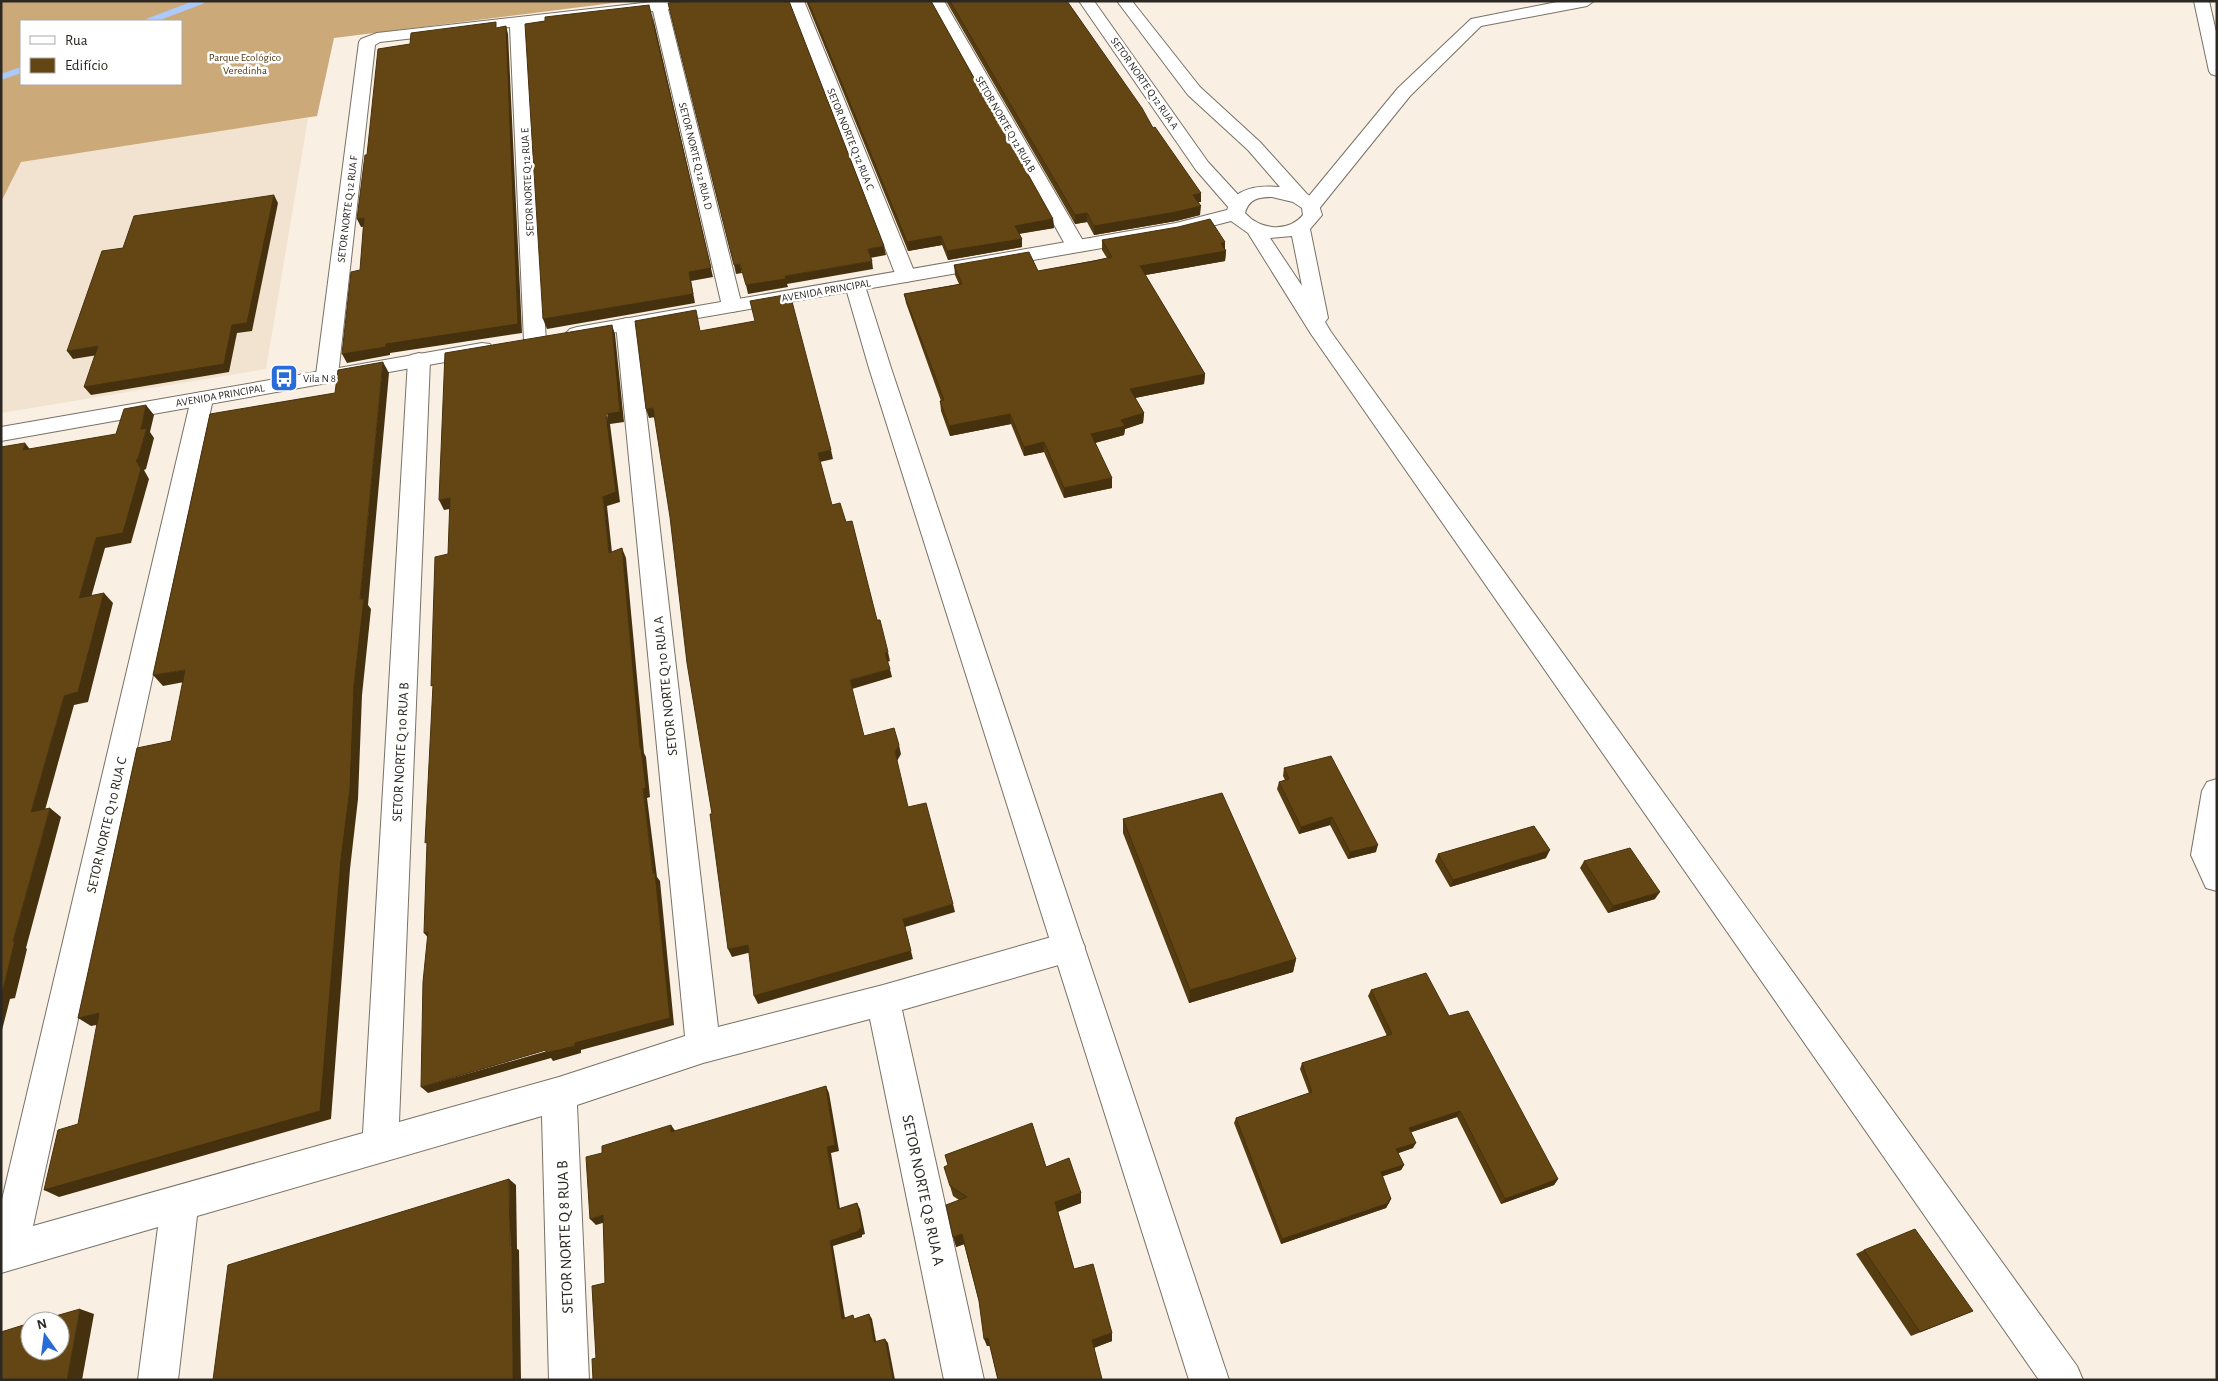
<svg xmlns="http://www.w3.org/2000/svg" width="2218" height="1381" font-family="'Alegreya Sans',sans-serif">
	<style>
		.built { fill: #f1e3d0 }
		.forest { fill: #cca978; fill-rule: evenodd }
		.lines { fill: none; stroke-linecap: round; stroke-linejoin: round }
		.stream { stroke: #abcafb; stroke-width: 6 }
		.minor-casing { stroke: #797166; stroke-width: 2 }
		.tertiary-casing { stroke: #797166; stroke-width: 2 }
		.minor { fill: #fff; fill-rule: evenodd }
		.tertiary { fill: #fff; fill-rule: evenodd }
		.wall { fill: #563c11 }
		.shaded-wall { fill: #46310e }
		.building { fill: #644614; stroke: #46310e }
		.labels { text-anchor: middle; stroke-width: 5; stroke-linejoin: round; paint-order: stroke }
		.far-park-label { font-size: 11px; fill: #503810; stroke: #fff }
		.far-street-label { font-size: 11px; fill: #2b2823; stroke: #fff }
		.far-poi-label { font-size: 11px; fill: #2b2823; stroke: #fff; text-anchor: start }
		.street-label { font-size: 14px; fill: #2b2823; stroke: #fff }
		.near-street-label { font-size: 16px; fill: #2b2823; stroke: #fff }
	</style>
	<rect width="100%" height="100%" fill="#f9efe3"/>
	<!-- built -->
	<path class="built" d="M 308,118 L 266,369 L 1,413 L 1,179 L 11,160 Z"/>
	<!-- forest -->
	<path class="forest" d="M 1,1 L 629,1 L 334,38 L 317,116 L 21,162 L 1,202 ZM 21,21 L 181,21 L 181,84 L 21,84 Z"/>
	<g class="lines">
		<!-- stream -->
		<g class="stream">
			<path d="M 149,21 L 202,1"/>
			<path d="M 1,77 L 21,70"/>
		</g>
		<!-- minor casing -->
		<g class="minor-casing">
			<g id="minor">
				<path d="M 661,1 L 710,1 L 703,6 L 668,9 L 742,306 L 739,310 L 732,312 L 725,310 L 722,306 L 653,11 L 526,26 L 546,341 L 542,345 L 535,347 L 528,345 L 524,341 L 510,27 L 380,42 L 375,45 L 338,375 L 335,380 L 327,382 L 319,380 L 316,375 L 359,42 L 361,39 L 377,33 Z"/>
				<path d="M 789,1 L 804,1 L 916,276 L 913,280 L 906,282 L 899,280 L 896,276 Z"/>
				<path d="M 929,1 L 944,1 L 1086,246 L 1083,250 L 1076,252 L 1069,250 L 1066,246 Z"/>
				<path d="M 1079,1 L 1094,1 L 1208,162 L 1243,200 L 1245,204 L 1243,208 L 1236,210 L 1229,208 L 1196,170 Z"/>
				<path d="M 1562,1 L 1594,1 L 1587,6 L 1481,26 L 1410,96 L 1318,210 L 1311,212 L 1304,210 L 1302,206 L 1304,202 L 1398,88 L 1471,19 Z"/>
				<path d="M 2194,1 L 2209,1 L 2217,36 L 2217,76 L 2211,74 L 2209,71 Z"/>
				<path d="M 626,318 L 633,320 L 636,324 L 718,1027 L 883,985 L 1069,932 L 1080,937 L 1085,947 L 1080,957 L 1069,962 L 902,1010 L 984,1380 L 944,1380 L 870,1019 L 703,1063 L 577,1105 L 589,1380 L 549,1380 L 542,1116 L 197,1216 L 178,1380 L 138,1380 L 158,1227 L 1,1273 L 1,1204 L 191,399 L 194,394 L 202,392 L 210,394 L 213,399 L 33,1226 L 363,1133 L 408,360 L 411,355 L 419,353 L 427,355 L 430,360 L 399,1122 L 559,1077 L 685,1036 L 616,324 L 619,320 Z"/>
				<path d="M 2217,779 L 2217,891 L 2206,888 L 2191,855 L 2202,791 L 2207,782 Z"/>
			</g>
		</g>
		<!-- tertiary casing -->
		<g class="tertiary-casing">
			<g id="tertiary">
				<path d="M 1117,1 L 1132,1 L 1200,87 L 1260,142 L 1307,194 L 1318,202 L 1322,215 L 1310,229 L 1328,318 L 1325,322 L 1331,332 L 2077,1366 L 2083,1380 L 2039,1380 L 1311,334 L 1248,233 L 1231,221 L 1177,235 L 866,289 L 891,368 L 1229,1380 L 1189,1380 L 869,368 L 847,292 L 577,339 L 570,337 L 566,333 L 570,329 L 577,327 L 1176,223 L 1227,210 C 1234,187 1259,185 1280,187 L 1248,150 L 1188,95 ZM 1272,197 L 1293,202 L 1302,208 L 1303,215 C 1288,233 1260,230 1245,213 C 1249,199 1258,197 1272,197 ZM 1292,236 L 1302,286 L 1270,238 Z"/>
				<path d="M 482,343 L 490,344 L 493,349 L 490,354 L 1,441 L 1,427 Z"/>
			</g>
		</g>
		<!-- minor -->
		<use href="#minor" class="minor"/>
		<!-- tertiary -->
		<use href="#tertiary" class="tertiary"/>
	</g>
	<!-- wall -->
	<g class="wall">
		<path d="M 806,1 L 931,1 L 1053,219 L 1054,228 L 1019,234 L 1022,239 L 1022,247 L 948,260 L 942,245 L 908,251 Z"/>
		<path d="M 946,1 L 1067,1 L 1153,128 L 1201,202 L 1198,202 L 1200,215 L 1176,221 L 1094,235 L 1087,222 L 1075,224 Z"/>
		<path d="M 1102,240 L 1225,249 L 1226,251 L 1225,261 L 1145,275 L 1205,374 L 1204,384 L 1135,398 L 1144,413 L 1143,423 L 1125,429 L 1124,435 L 1095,443 L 1112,488 L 1064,498 L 1044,452 L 1024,456 L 1011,424 L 950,436 L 941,411 L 940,401 L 941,401 L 906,303 L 904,294 L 959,284 L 955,275 L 954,265 L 1038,271 L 1107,258 L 1102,250 Z"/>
		<path d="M 1284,768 L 1376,852 L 1348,859 L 1330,825 L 1299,834 L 1277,789 L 1279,782 L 1285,780 L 1283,776 Z"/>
		<path d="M 1123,819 L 1296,959 L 1293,972 L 1189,1003 L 1123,833 Z"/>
		<path d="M 1438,854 L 1546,858 L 1450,887 L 1435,861 Z"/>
		<path d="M 1584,861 L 1655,899 L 1608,913 L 1580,868 Z"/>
		<path d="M 1371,990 L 1449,1016 L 1558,1179 L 1554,1185 L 1501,1204 L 1457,1117 L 1411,1132 L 1413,1148 L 1398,1153 L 1404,1165 L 1401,1170 L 1382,1176 L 1391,1199 L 1386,1208 L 1281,1244 L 1234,1123 L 1236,1118 L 1309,1093 L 1300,1069 L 1302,1063 L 1387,1036 L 1368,996 Z"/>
		<path d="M 1046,1167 L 1081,1193 L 1081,1203 L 1058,1212 L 1074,1269 L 1112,1333 L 1112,1341 L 1094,1348 L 1102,1380 L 998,1380 L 990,1346 L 987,1346 L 979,1301 L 964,1244 L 956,1247 L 959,1200 L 953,1196 L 950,1186 Z"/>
		<path d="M 1864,1250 L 1973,1311 L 1911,1336 L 1856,1254 Z"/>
	</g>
	<!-- shaded-wall -->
	<g class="shaded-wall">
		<path d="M 652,13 L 713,277 L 691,281 L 695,303 L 547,329 L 543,319 L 689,272 Z"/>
		<path d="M 506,26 L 508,34 L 522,333 L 390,353 L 390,355 L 347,363 L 342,354 L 386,344 Z"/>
		<path d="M 1201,193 L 1201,202 L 1192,203 L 1193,195 Z"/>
		<path d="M 274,195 L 278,203 L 252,331 L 237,333 L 229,372 L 91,395 L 84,387 L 232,325 Z"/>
		<path d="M 1201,206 L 1200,215 L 1176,221 L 1094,235 L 1094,226 Z"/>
		<path d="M 1087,213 L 1087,222 L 1075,224 L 1075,215 Z"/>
		<path d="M 364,218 L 368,226 L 361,227 L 357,219 Z"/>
		<path d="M 1053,219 L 1054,228 L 1016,234 L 1015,226 Z"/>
		<path d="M 941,236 L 942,245 L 908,251 L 907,242 Z"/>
		<path d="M 1022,239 L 1022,247 L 948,260 L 947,251 Z"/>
		<path d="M 1225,242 L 1225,252 L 1226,251 L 1225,261 L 1140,276 L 1140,266 Z"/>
		<path d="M 884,246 L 886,255 L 870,258 L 868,249 Z"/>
		<path d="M 872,261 L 873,269 L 787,284 L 788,287 L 748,294 L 746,285 L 785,276 Z"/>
		<path d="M 740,264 L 742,273 L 736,274 L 734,265 Z"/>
		<path d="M 612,325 L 615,334 L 624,422 L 610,424 L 620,502 L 607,506 L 613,562 L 609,553 L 603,497 Z"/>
		<path d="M 98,346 L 104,354 L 73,359 L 67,351 Z"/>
		<path d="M 383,362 L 389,373 L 368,605 L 371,609 L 362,695 L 358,799 L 350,869 L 331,1119 L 59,1197 L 44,1190 L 354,685 L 360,599 Z"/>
		<path d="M 1205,374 L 1204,384 L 1130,399 L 1130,389 Z"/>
		<path d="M 146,405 L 154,415 L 150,432 L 154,438 L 146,469 L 144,470 L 149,479 L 131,543 L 105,548 L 88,608 L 79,598 L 96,538 L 136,460 L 141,429 Z"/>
		<path d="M 653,408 L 656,417 L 649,418 L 646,409 Z"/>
		<path d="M 1144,413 L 1143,423 L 1125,429 L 1124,435 L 1091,444 L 1091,434 L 1121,420 Z"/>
		<path d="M 1010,414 L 1011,424 L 950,436 L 949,426 Z"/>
		<path d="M 1044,442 L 1044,452 L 1024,456 L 1024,447 Z"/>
		<path d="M 25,443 L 33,453 L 23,450 Z"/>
		<path d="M 831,450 L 833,459 L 820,462 L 818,453 Z"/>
		<path d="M 1112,478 L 1112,488 L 1064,498 L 1064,488 Z"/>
		<path d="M 450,498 L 455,508 L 444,510 L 439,500 Z"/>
		<path d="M 622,548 L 626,558 L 644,753 L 646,757 L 650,797 L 647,798 L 657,877 L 660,881 L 674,1025 L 581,1050 L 581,1053 L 553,1061 L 551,1058 L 428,1093 L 421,1087 L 575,1043 L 653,873 L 643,789 Z"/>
		<path d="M 104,593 L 113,603 L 88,702 L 74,705 L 42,821 L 31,812 L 64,696 Z"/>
		<path d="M 888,652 L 890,661 L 887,662 L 885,653 Z"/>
		<path d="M 890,669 L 892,677 L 852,689 L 850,680 Z"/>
		<path d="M 185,670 L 195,680 L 163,686 L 153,675 Z"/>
		<path d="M 899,745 L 901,754 L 897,761 L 895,752 Z"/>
		<path d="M 50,808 L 61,817 L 26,948 L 27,949 L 15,998 L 10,999 L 1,1034 L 1,990 L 13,941 Z"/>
		<path d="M 1332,817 L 1330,825 L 1299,834 L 1301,827 Z"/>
		<path d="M 1378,845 L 1376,852 L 1348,859 L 1350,852 Z"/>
		<path d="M 1550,850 L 1546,858 L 1450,887 L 1453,880 Z"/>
		<path d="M 1660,892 L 1655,899 L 1608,913 L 1613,906 Z"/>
		<path d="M 953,904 L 955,912 L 905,927 L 913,959 L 758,1004 L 754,996 L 903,919 Z"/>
		<path d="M 428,932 L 431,941 L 424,933 Z"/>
		<path d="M 748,945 L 752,952 L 732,957 L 728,949 Z"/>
		<path d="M 1296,959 L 1293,972 L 1189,1003 L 1190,990 Z"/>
		<path d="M 99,1013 L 112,1022 L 91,1026 L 78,1018 Z"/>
		<path d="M 826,1086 L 829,1093 L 839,1151 L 831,1153 L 841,1215 L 838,1209 L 827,1147 Z"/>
		<path d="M 1460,1111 L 1457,1117 L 1406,1134 L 1409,1128 Z"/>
		<path d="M 671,1125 L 676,1132 L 671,1132 Z"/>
		<path d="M 1416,1143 L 1413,1148 L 1393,1155 L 1396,1149 Z"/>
		<path d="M 1404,1165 L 1401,1170 L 1378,1178 L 1381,1172 Z"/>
		<path d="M 509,1179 L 516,1185 L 517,1249 L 519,1250 L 521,1380 L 513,1380 Z"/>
		<path d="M 1558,1179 L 1554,1185 L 1501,1204 L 1505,1199 Z"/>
		<path d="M 1081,1193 L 1081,1203 L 1056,1212 L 1055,1202 Z"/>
		<path d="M 1391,1199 L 1386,1208 L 1281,1244 L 1282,1239 Z"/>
		<path d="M 857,1203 L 860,1209 L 865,1234 L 862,1235 L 862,1237 L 833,1246 L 846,1324 L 842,1319 L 830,1241 Z"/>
		<path d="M 603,1215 L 609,1221 L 596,1225 L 590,1219 Z"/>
		<path d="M 962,1234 L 965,1244 L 956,1247 L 953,1237 Z"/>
		<path d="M 80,1309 L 94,1314 L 82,1380 L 67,1380 Z"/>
		<path d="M 869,1314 L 872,1319 L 877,1346 L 874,1342 Z"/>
		<path d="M 1112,1333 L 1112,1341 L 1093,1348 L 1092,1340 Z"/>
		<path d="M 988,1338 L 991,1345 L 987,1346 L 984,1339 Z"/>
		<path d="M 885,1339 L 888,1343 L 895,1380 L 893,1380 Z"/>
	</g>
	<!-- building -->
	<g class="building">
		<path d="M 685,1 L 789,1 L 884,246 L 868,249 L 872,261 L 785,276 L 786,279 L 746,285 L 740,264 L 734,265 L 668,3 Z"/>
		<path d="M 808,1 L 931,1 L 1053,219 L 1015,226 L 1022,239 L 947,251 L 941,236 L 907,242 Z"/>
		<path d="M 950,1 L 1067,1 L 1142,108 L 1153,128 L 1155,127 L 1201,193 L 1193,195 L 1201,206 L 1176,212 L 1094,226 L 1087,213 L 1075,215 Z"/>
		<path d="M 649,5 L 711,268 L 689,272 L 693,294 L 543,319 L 525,24 L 545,21 L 545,17 Z"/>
		<path d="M 496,22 L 496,28 L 506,26 L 518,324 L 386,344 L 386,347 L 342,354 L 351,272 L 360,270 L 364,218 L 357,219 L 365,155 L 367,155 L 378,49 L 410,44 L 411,33 Z"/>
		<path d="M 274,195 L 247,323 L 232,325 L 224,364 L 84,387 L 98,346 L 67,351 L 102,251 L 123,248 L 134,216 Z"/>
		<path d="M 1210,219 L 1225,242 L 1221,243 L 1226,251 L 1140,266 L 1205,374 L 1130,389 L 1144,413 L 1121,420 L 1125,426 L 1091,434 L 1112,478 L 1064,488 L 1044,442 L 1024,447 L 1010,414 L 949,426 L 940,401 L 944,400 L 904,294 L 962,284 L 954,265 L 1029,252 L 1038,271 L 1094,261 L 1112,257 L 1102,240 L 1178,227 Z"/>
		<path d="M 790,294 L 831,450 L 818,453 L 832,505 L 840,503 L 846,522 L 852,521 L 877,620 L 880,620 L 888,652 L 885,653 L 890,669 L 850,680 L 864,736 L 894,728 L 899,745 L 895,752 L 908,807 L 926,803 L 953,904 L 903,919 L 911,951 L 754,996 L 748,945 L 728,949 L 710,814 L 712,814 L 687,663 L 670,517 L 653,408 L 646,409 L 635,321 L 696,310 L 700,331 L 755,321 L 750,301 Z"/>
		<path d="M 612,325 L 620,412 L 606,414 L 616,492 L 603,497 L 609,553 L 622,548 L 640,748 L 641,748 L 646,788 L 643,789 L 653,873 L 655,873 L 670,1018 L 575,1043 L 575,1046 L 546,1053 L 546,1050 L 421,1087 L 423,982 L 428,932 L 424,933 L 427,842 L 425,843 L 433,685 L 431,686 L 435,557 L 448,554 L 450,498 L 439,500 L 445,353 Z"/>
		<path d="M 383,362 L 360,599 L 364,599 L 354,685 L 350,789 L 341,859 L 320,1111 L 44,1190 L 58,1130 L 78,1124 L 99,1013 L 78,1018 L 137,748 L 171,741 L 185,670 L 153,675 L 210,414 L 335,393 L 338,370 Z"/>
		<path d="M 146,405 L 141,429 L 147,428 L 138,459 L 136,460 L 141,469 L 123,533 L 96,538 L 79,598 L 104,593 L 78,692 L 64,696 L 31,812 L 50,808 L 13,941 L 15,941 L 3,990 L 1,990 L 1,447 L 25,443 L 23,450 L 116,434 L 124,409 Z"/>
		<path d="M 1331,756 L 1378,845 L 1350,852 L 1332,817 L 1301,827 L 1279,782 L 1289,779 L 1284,768 Z"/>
		<path d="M 1222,793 L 1296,959 L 1190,990 L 1123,819 Z"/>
		<path d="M 1534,826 L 1550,850 L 1453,880 L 1438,854 Z"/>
		<path d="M 1630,848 L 1660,892 L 1613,906 L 1584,861 Z"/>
		<path d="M 1426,973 L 1449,1016 L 1468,1011 L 1558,1179 L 1505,1199 L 1460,1111 L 1409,1128 L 1416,1143 L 1396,1149 L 1404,1165 L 1381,1172 L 1391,1199 L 1388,1201 L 1389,1203 L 1282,1239 L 1236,1118 L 1312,1092 L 1302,1063 L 1392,1034 L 1371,990 Z"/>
		<path d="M 826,1086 L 835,1145 L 827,1147 L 838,1209 L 857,1203 L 862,1228 L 859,1229 L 859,1231 L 830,1241 L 842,1319 L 853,1315 L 854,1319 L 869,1314 L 874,1342 L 885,1339 L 893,1380 L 593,1380 L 592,1359 L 596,1358 L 592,1286 L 605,1283 L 603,1215 L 590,1219 L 586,1157 L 602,1153 L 602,1146 L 671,1125 L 671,1132 Z"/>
		<path d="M 1032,1123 L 1046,1167 L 1069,1158 L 1081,1193 L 1055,1202 L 1074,1269 L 1093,1264 L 1112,1333 L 1092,1340 L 1102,1379 L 1099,1380 L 998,1380 L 988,1338 L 984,1339 L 979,1301 L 962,1234 L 953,1237 L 946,1205 L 967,1197 L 950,1186 L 944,1167 L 948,1165 L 945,1155 Z"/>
		<path d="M 509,1179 L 510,1245 L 512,1245 L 513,1380 L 213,1380 L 228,1265 Z"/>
		<path d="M 1915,1229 L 1973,1311 L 1920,1332 L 1864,1250 Z"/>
		<path d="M 80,1309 L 67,1380 L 1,1380 L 1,1332 L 30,1323 L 30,1351 L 60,1351 L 60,1321 L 38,1321 Z"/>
	</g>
	<!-- icons -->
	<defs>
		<g id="bus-square" transform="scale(1.4375)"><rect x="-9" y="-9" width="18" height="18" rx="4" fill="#296bd7" stroke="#fff"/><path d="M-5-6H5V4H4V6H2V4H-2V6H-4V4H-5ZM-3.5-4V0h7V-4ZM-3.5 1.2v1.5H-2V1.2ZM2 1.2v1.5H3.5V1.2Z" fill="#fff"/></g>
	</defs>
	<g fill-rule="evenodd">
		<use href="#bus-square" x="284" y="378"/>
	</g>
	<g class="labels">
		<!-- far-park labels -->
		<g class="far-park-label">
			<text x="245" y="61">Parque Ecológico<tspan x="245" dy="13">Veredinha</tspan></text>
		</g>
		<!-- far-street labels -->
		<g class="far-street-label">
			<text transform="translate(1145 83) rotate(55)" y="4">SETOR NORTE Q 12 RUA A</text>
			<text transform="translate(1006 124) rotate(60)" y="4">SETOR NORTE Q 12 RUA B</text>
			<text transform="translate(851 139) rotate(68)" y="4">SETOR NORTE Q 12 RUA C</text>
			<text transform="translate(696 156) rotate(76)" y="4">SETOR NORTE Q 12 RUA D</text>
			<text transform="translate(527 182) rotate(-93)" y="4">SETOR NORTE Q 12 RUA E</text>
			<text transform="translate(347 209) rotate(-83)" y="4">SETOR NORTE Q 12 RUA F</text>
			<text transform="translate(826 290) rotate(-10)" y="4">AVENIDA PRINCIPAL</text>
			<text transform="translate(220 395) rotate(-10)" y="4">AVENIDA PRINCIPAL</text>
		</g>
		<!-- far-poi labels -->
		<g class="far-poi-label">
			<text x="303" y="382">Vila N 8</text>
		</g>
		<!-- street labels -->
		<g class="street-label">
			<text transform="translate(665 686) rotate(-96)" y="5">SETOR NORTE Q 10 RUA A</text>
			<text transform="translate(400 752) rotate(-87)" y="5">SETOR NORTE Q 10 RUA B</text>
			<text transform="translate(106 825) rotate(-77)" y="5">SETOR NORTE Q 10 RUA C</text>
		</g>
		<!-- near-street labels -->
		<g class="near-street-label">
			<text transform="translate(924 1190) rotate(78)" y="6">SETOR NORTE Q 8 RUA A</text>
			<text transform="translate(564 1237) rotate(-92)" y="6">SETOR NORTE Q 8 RUA B</text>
		</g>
	</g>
	<!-- border -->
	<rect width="2218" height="1381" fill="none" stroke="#2b2823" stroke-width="5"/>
	<!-- legend -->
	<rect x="20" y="20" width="162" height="65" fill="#ffffff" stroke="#aaa9a7"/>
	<rect x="30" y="36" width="25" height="8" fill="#ffffff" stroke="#aaa9a7"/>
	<text x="65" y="45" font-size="15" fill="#2b2823">Rua</text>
	<rect x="30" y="58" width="25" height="15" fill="#644614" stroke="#aaa9a7"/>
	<text x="65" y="70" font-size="15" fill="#2b2823">Edifício</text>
	<!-- north arrow -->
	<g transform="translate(45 1336) rotate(346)"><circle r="24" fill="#ffffff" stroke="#aaa9a7"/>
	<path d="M0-4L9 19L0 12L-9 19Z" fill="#296bd7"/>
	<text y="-8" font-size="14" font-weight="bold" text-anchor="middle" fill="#2b2823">N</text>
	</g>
</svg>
